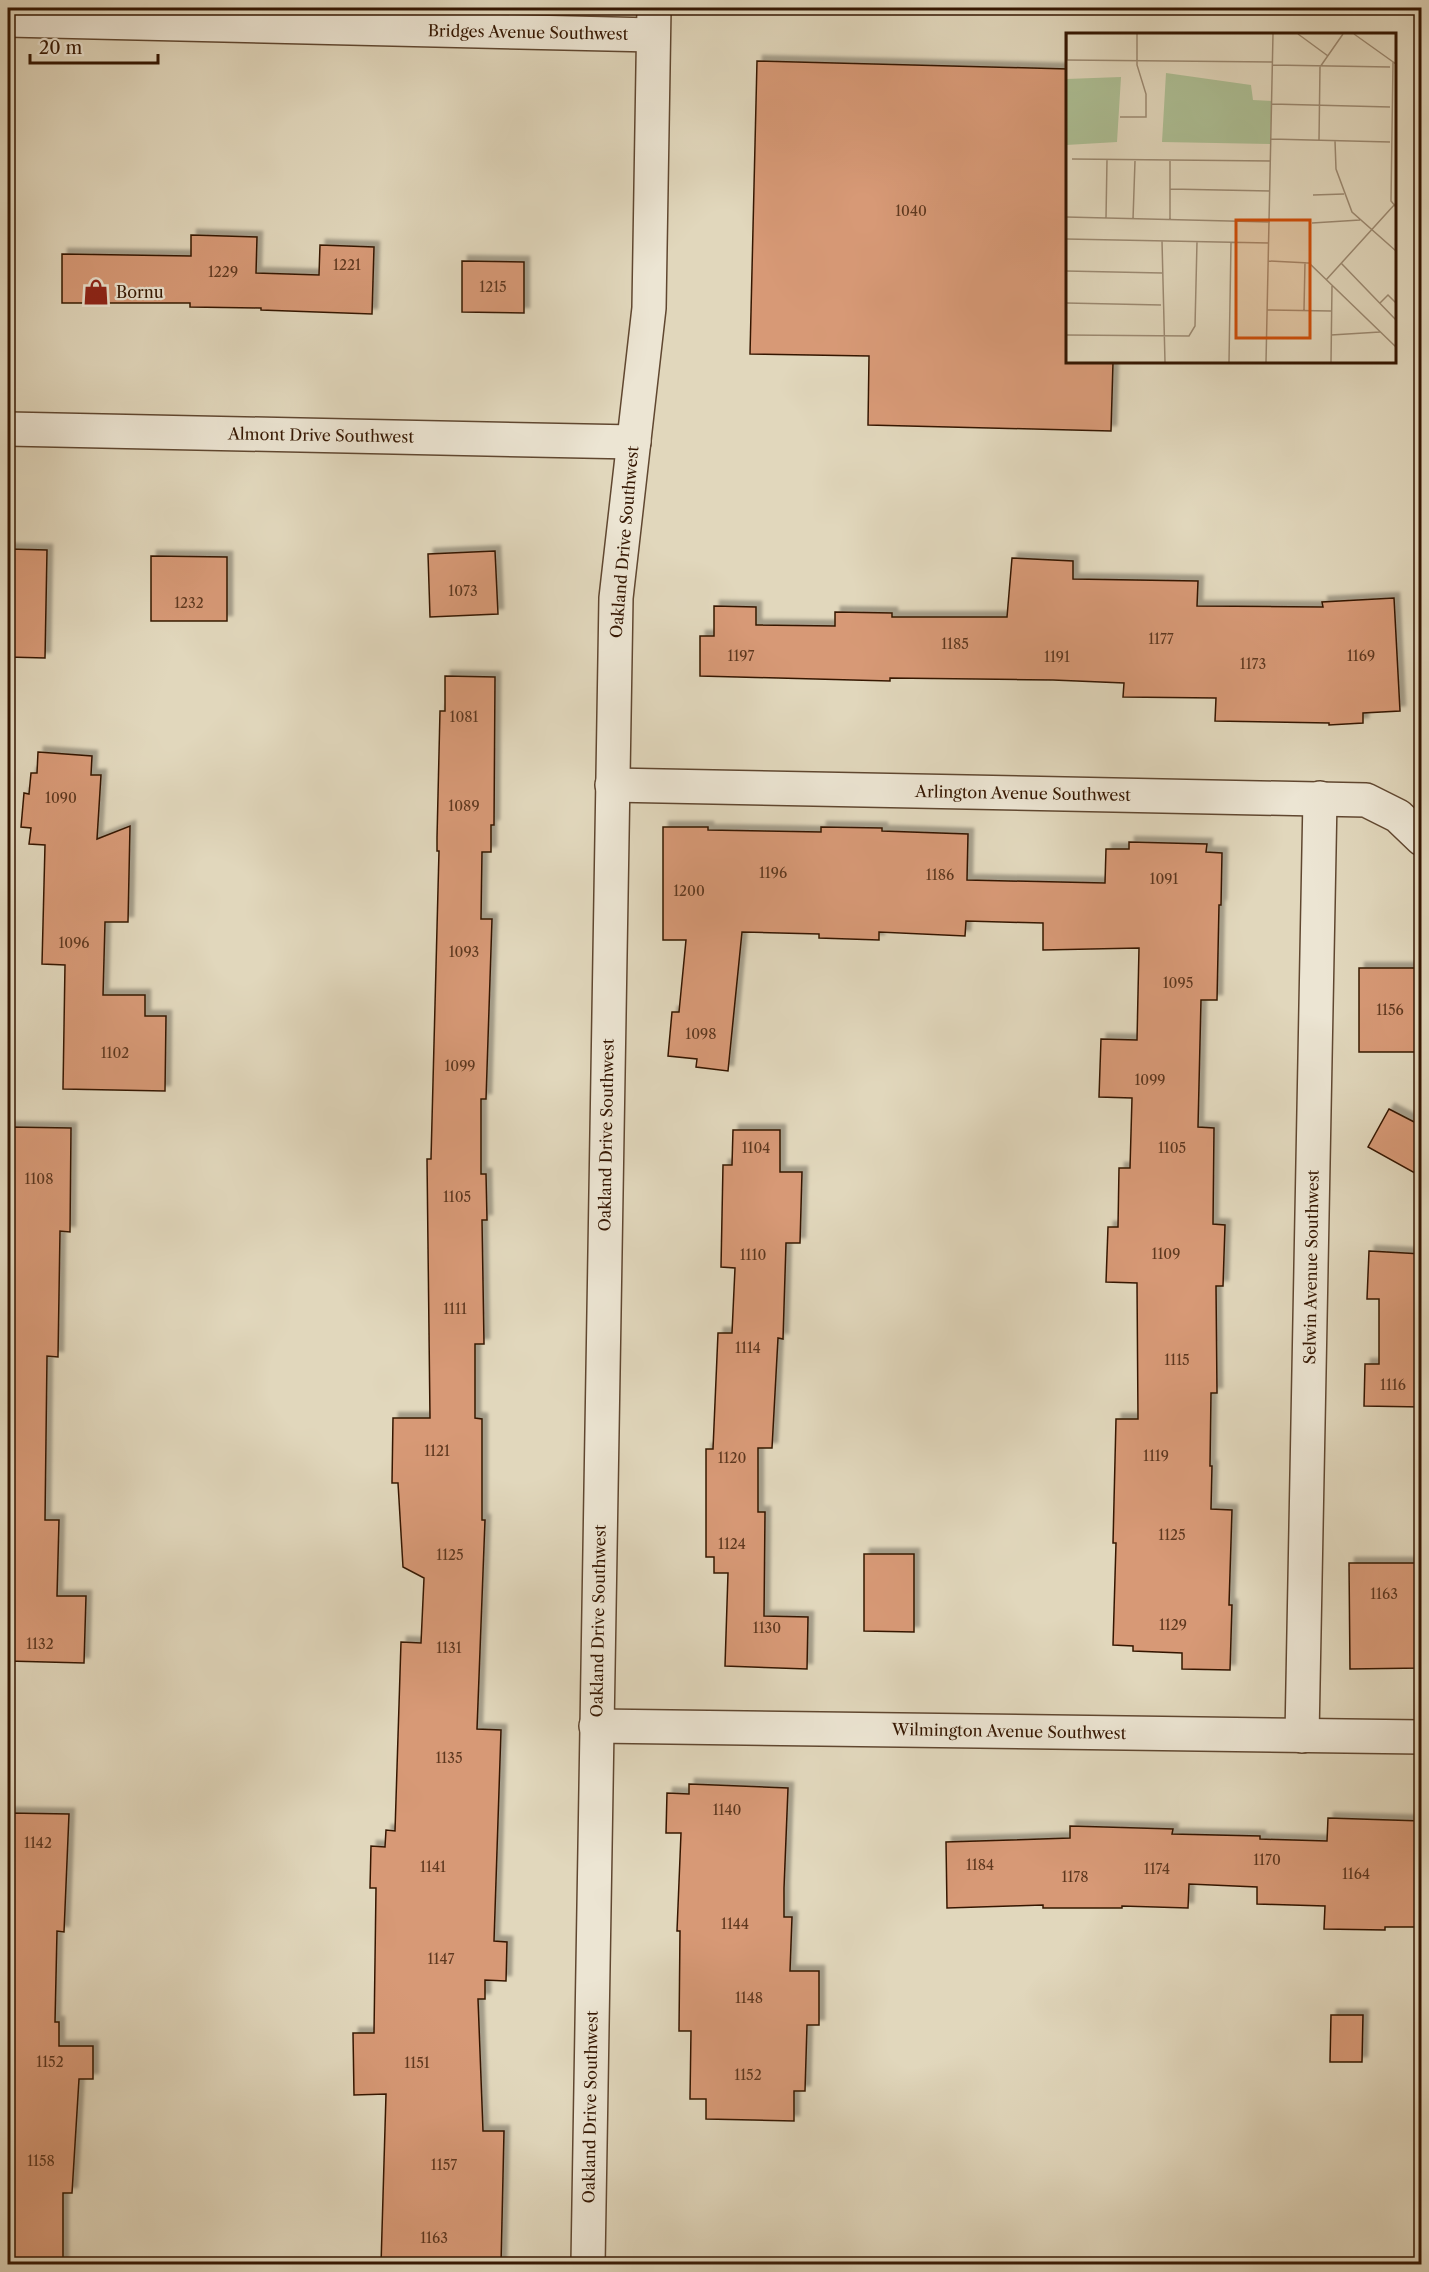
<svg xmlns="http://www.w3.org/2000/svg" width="1429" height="2272" font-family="'Libre Caslon Text',serif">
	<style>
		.building { fill: #d79976; stroke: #351702; stroke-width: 1.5; filter: url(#shadow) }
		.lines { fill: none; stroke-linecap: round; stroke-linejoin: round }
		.street-casing { stroke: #604730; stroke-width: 36 }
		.street { stroke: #ece5d3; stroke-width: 33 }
		.labels { text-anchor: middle; stroke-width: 4.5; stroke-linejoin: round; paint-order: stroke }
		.number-label { font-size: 14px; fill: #5e381f }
		.street-label { font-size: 16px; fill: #351702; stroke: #ece5d3 }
		.poi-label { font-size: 16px; fill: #351702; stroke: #ece5d3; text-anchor: start }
		.inset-road { fill: none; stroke: #9c8a72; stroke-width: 1.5 }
		.view { fill: #cd4f0a; fill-opacity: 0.15; stroke: #cd4f0a; stroke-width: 3 }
		.inset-edge { fill: none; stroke: #351702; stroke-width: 3 }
	</style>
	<defs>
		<filter id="shadow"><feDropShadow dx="5.5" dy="-5.5" stdDeviation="1.5" flood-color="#0004"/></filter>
	</defs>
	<rect width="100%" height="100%" fill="#e1d7bc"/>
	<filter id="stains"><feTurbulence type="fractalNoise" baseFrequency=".00333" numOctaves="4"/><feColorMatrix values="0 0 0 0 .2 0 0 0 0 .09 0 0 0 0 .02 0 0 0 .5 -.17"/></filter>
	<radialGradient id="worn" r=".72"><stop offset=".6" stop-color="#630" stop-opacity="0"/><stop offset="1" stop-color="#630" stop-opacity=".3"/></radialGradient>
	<!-- building -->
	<g class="building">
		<path d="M 757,61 L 1068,69 L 1068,362 L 1113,362 L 1111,431 L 868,425 L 869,356 L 750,354 Z"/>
		<path d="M 191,235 L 257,237 L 256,273 L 319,275 L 320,245 L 374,247 L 372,314 L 261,310 L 261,308 L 190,307 L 190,303 L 62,303 L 62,254 L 191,256 Z"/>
		<path d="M 462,261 L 524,262 L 524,313 L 462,312 Z"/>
		<path d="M 8,549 L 47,550 L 45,658 L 8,657 Z"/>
		<path d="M 495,551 L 498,614 L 430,617 L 428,554 Z"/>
		<path d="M 151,556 L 227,557 L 227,621 L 151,621 Z"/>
		<path d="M 1012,558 L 1073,561 L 1073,579 L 1198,581 L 1197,606 L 1323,607 L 1322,602 L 1394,598 L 1400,711 L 1363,713 L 1363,723 L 1329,725 L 1329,723 L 1215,721 L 1216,698 L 1123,697 L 1124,683 L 1053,680 L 890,678 L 890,681 L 700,676 L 700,636 L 714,636 L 714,606 L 756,607 L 756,625 L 835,626 L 835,612 L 892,613 L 892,617 L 1007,617 Z"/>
		<path d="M 445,676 L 495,677 L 494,825 L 491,825 L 491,852 L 482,852 L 481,919 L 492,919 L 486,1099 L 481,1099 L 481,1174 L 486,1174 L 487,1220 L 482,1220 L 484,1344 L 475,1344 L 475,1418 L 482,1419 L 482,1520 L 485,1520 L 477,1729 L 501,1730 L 494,1941 L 507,1942 L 506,1981 L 485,1980 L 485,1999 L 478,1999 L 483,2131 L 504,2131 L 501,2265 L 381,2265 L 386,2094 L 354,2095 L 353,2033 L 374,2033 L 376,1888 L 370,1888 L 371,1846 L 385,1847 L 386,1830 L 395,1831 L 401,1642 L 421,1643 L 424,1578 L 403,1567 L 398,1483 L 392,1483 L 393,1418 L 430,1418 L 427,1159 L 431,1159 L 439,851 L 437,851 L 437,838 L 440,711 L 445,711 Z"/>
		<path d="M 38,752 L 92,756 L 91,775 L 101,775 L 97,839 L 130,826 L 128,922 L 105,922 L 103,995 L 145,995 L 145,1016 L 166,1016 L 165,1091 L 63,1089 L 65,965 L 42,964 L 45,845 L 29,844 L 31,828 L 21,827 L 24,793 L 29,794 L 31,773 L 37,773 Z"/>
		<path d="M 663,827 L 708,827 L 708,830 L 821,832 L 821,827 L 882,828 L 882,831 L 968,834 L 967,880 L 1105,883 L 1106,849 L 1129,849 L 1129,842 L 1207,844 L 1206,852 L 1222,853 L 1221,905 L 1219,905 L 1217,1000 L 1201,1000 L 1198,1127 L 1214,1128 L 1213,1224 L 1225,1225 L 1223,1286 L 1216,1286 L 1217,1393 L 1211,1393 L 1210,1466 L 1212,1466 L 1211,1509 L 1232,1510 L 1229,1605 L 1232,1605 L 1230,1670 L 1182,1669 L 1182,1653 L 1133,1651 L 1133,1646 L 1113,1645 L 1116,1543 L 1113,1543 L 1116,1419 L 1138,1419 L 1137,1283 L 1106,1282 L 1108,1227 L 1118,1227 L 1119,1168 L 1130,1168 L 1132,1098 L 1099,1097 L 1101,1039 L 1137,1040 L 1139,948 L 1043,950 L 1043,923 L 966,921 L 965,936 L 879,932 L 879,940 L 819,938 L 819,934 L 742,932 L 728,1071 L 696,1067 L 697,1059 L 668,1056 L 672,1012 L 679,1012 L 686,940 L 663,940 Z"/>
		<rect x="1359" y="968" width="63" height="84"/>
		<path d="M 1389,1109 L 1422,1126 L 1422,1177 L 1368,1147 Z"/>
		<path d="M 8,1127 L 71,1128 L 70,1232 L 60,1231 L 58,1357 L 47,1356 L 45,1520 L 59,1520 L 57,1596 L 86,1596 L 84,1663 L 8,1661 Z"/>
		<path d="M 733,1130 L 780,1130 L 780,1172 L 802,1172 L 800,1243 L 786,1243 L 783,1339 L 778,1338 L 772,1448 L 758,1448 L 758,1512 L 765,1512 L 764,1616 L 808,1617 L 807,1669 L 725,1666 L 728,1573 L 714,1573 L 714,1557 L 706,1557 L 706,1449 L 713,1449 L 718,1333 L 732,1333 L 735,1268 L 721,1267 L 723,1165 L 732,1165 Z"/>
		<path d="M 1369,1251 L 1422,1254 L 1422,1407 L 1364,1406 L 1365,1364 L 1379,1364 L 1379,1299 L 1367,1299 Z"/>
		<path d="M 864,1554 L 914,1554 L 914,1632 L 864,1631 Z"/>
		<path d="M 1349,1563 L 1418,1563 L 1422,1668 L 1350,1669 Z"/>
		<path d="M 689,1784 L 788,1788 L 784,1888 L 784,1917 L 792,1917 L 790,1971 L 819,1971 L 819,2025 L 807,2025 L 805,2091 L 794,2091 L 794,2121 L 706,2119 L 706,2099 L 690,2099 L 691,2031 L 679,2031 L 680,1931 L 677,1931 L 681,1833 L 666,1833 L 667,1793 L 689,1794 Z"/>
		<path d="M 8,1813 L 69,1814 L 64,1932 L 57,1931 L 55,2022 L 59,2022 L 59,2046 L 93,2046 L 93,2079 L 79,2079 L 72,2193 L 63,2193 L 63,2265 L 8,2265 Z"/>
		<path d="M 1328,1818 L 1422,1821 L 1422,1927 L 1385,1927 L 1385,1930 L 1324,1929 L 1325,1906 L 1257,1904 L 1257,1887 L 1189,1884 L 1188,1908 L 1122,1906 L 1122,1908 L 1043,1908 L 1043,1905 L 947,1908 L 946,1842 L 1070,1838 L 1070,1826 L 1173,1829 L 1172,1834 L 1260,1836 L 1260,1839 L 1327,1841 Z"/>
		<path d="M 1331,2015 L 1363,2015 L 1362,2062 L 1330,2062 Z"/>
	</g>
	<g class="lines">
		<!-- street casing -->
		<g class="street-casing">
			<g id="street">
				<path d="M 8,20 L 653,35"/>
				<path d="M 8,429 L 634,442"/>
				<path d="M 612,785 L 1366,800 L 1398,816 L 1422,839"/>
				<path d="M 596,1726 L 1422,1737"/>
				<path d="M 1302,1736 L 1320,798"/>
				<path d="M 588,2264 L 616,598 L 649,308 L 654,8"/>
			</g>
		</g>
		<!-- street -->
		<use href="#street" class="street"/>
	</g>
	<!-- icons -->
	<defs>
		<g id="shop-bare" transform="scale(2.07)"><path d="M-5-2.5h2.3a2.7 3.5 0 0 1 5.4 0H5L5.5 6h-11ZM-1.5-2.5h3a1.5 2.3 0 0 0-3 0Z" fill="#8f2418" stroke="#ece5d3" stroke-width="2.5" paint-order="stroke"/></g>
	</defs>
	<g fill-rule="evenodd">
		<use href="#shop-bare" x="96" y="292"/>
	</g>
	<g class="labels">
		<!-- number labels -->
		<g class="number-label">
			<text x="911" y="216">1040</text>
			<text x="347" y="270">1221</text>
			<text x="223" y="277">1229</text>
			<text x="493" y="292">1215</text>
			<text x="463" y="596">1073</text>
			<text x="189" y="608">1232</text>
			<text x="1161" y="644">1177</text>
			<text x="955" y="649">1185</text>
			<text x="741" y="661">1197</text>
			<text x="1361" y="661">1169</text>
			<text x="1057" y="662">1191</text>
			<text x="1253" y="669">1173</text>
			<text x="464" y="722">1081</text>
			<text x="61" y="803">1090</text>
			<text x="464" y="811">1089</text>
			<text x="773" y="878">1196</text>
			<text x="940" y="880">1186</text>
			<text x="1164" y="884">1091</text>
			<text x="689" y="896">1200</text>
			<text x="74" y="948">1096</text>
			<text x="464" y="957">1093</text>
			<text x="1178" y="988">1095</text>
			<text x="1390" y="1015">1156</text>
			<text x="701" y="1039">1098</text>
			<text x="115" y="1058">1102</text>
			<text x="460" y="1071">1099</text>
			<text x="1150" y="1085">1099</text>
			<text x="756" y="1153">1104</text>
			<text x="1172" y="1153">1105</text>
			<text x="39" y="1184">1108</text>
			<text x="457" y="1202">1105</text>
			<text x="1166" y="1259">1109</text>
			<text x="753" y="1260">1110</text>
			<text x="455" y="1314">1111</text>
			<text x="748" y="1353">1114</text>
			<text x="1177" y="1365">1115</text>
			<text x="1393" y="1390">1116</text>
			<text x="437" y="1456">1121</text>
			<text x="1156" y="1461">1119</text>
			<text x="732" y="1463">1120</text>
			<text x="1172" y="1540">1125</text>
			<text x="732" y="1549">1124</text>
			<text x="450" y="1560">1125</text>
			<text x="1384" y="1599">1163</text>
			<text x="1173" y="1630">1129</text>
			<text x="767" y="1633">1130</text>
			<text x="40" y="1649">1132</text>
			<text x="449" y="1653">1131</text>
			<text x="449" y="1763">1135</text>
			<text x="727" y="1815">1140</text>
			<text x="38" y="1848">1142</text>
			<text x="1267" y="1865">1170</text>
			<text x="980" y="1870">1184</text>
			<text x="433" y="1872">1141</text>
			<text x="1157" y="1874">1174</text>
			<text x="1356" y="1879">1164</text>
			<text x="1075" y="1882">1178</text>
			<text x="735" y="1929">1144</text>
			<text x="441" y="1964">1147</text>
			<text x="749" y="2003">1148</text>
			<text x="50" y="2067">1152</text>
			<text x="417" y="2068">1151</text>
			<text x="748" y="2080">1152</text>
			<text x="41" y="2166">1158</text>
			<text x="444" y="2170">1157</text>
			<text x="434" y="2243">1163</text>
		</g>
		<!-- street labels -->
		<g class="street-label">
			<text transform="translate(528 32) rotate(1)" y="6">Bridges Avenue Southwest</text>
			<text transform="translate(321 435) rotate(1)" y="6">Almont Drive Southwest</text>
			<text transform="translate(624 542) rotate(-85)" y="6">Oakland Drive Southwest</text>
			<text transform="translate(1023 793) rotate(1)" y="6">Arlington Avenue Southwest</text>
			<text transform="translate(606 1135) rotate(-89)" y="6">Oakland Drive Southwest</text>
			<text transform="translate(1311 1267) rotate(-89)" y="6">Selwin Avenue Southwest</text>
			<text transform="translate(598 1621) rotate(-89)" y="6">Oakland Drive Southwest</text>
			<text transform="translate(1009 1731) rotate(1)" y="6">Wilmington Avenue Southwest</text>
			<text transform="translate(590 2107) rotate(-89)" y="6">Oakland Drive Southwest</text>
		</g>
		<!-- poi labels -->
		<g class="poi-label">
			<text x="116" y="298">Bornu</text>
		</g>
	</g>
	<!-- overview -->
	<g transform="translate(1066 33)">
		<rect width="330" height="330" fill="#e1d7bc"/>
		<path d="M 100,40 L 185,52 L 187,67 L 206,68 L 204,111 L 96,109 ZM 55,44 L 51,109 L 0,112 L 0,46 Z" fill="#adbf95"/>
		<path class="inset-road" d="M 232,1 L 262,23M 288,1 L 330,31M 0,27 L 206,29M 1,27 L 1,1M 327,29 L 325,168 L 330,174M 206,32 L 324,34M 206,71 L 324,74M 54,84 L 80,84 L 80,61 L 71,32 L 71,1M 205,106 L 324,109M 253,107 L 254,34 L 277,1M 269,108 L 270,136 L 286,179 L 330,218M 6,126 L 205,128M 104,156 L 204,158M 247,162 L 278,161M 0,184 L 204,189M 40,185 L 41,127M 67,186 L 69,128M 104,187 L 104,128M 246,190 L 294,187M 0,206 L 203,210M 96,208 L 99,329M 202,228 L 243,230 L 330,314M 275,230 L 330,287M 0,238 L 96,240M 260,247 L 329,171M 0,270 L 95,272M 314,270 L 322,262 L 330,270M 201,277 L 265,278M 238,277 L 239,229M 0,302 L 123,303 L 129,293 L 131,209M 265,302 L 314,299M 163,329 L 165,209M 200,329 L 207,1M 265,329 L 266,253"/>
		<path class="view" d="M 170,187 L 244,187 L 244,305 L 170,305 Z"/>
		<rect width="330" height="330" class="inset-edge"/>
	</g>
	<!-- margin -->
	<rect width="1429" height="2272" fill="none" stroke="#e1d7bc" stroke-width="30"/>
	<rect x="9" y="9" width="1411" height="2254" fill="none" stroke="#351702" stroke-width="3"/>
	<rect x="15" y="15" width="1399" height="2242" fill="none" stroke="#351702" stroke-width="1.5"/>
	<!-- scale -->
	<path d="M30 54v9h128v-9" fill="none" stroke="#351702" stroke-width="3"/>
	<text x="39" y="54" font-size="18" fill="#351702" stroke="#ece5d3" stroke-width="4.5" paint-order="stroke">20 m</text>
	<rect width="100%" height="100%" filter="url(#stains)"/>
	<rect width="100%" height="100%" fill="url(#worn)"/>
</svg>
